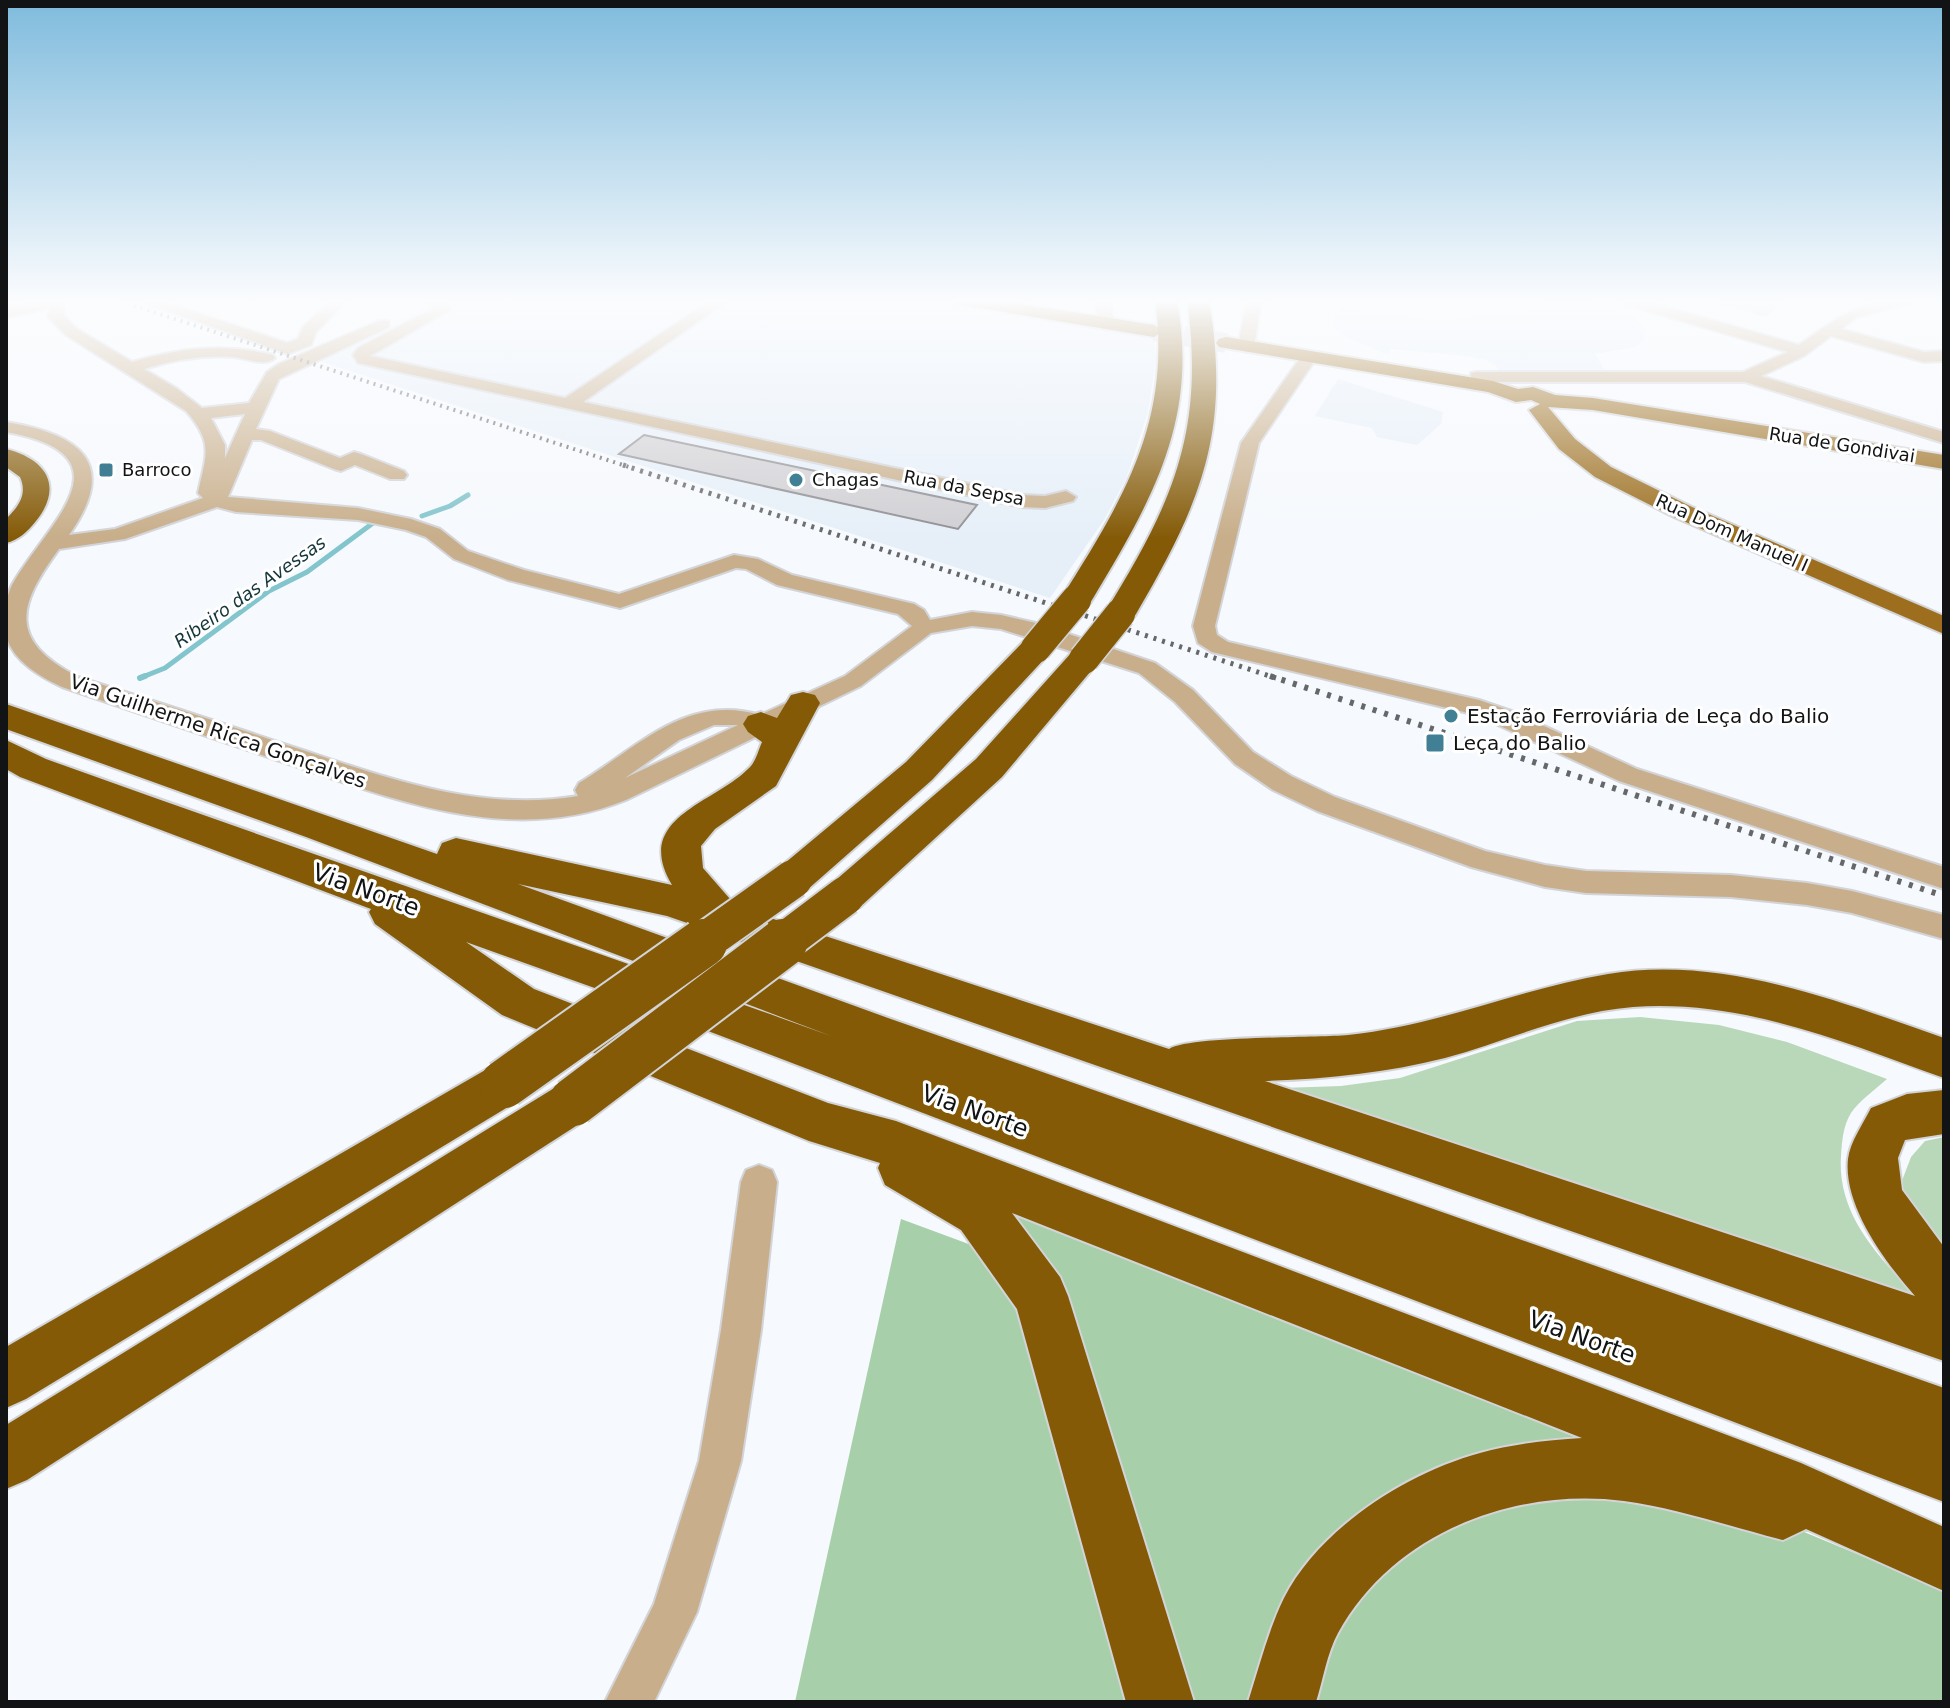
<svg xmlns="http://www.w3.org/2000/svg" width="1950" height="1708" font-family="'DejaVu Sans',sans-serif">
	<style>
		.built { fill: #e6eff8 }
		.green { fill: #b9d8ba }
		.forest { fill: #a7cfa9 }
		.lines { fill: none; stroke-linecap: round; stroke-linejoin: round }
		.stream-far1 { stroke: #82c5cc; stroke-width: 5 }
		.stream { stroke: #82c5cc; stroke-width: 6 }
		.building { fill: #d0cfd3; stroke: #908f93; stroke-width: 2 }
		.major-tunnel { stroke: #d4d6da; stroke-width: 20; stroke-dasharray: 20 10; stroke-linecap: butt }
		.minor-casing { stroke: #d2d4d8; stroke-width: 4 }
		.major-casing { stroke: #d2d4d8; stroke-width: 4 }
		.highway-casing { stroke: #d2d4d8; stroke-width: 4 }
		.minor { fill: #c8ae8a; fill-rule: evenodd }
		.major { fill: #9c6e1e; fill-rule: evenodd }
		.highway { fill: #845a07; fill-rule: evenodd }
		.rail-far2 { stroke: #656769; stroke-width: 4; stroke-dasharray: 2 5; stroke-linecap: butt }
		.rail-far1 { stroke: #656769; stroke-width: 5; stroke-dasharray: 3 6; stroke-linecap: butt }
		.rail { stroke: #656769; stroke-width: 6; stroke-dasharray: 4 8; stroke-linecap: butt }
		.highway-bridge-far2-casing { stroke: #d2d4d8; stroke-width: 33; stroke-linecap: butt }
		.highway-bridge-far1-casing { stroke: #d2d4d8; stroke-width: 42; stroke-linecap: butt }
		.highway-bridge-casing { stroke: #d2d4d8; stroke-width: 52; stroke-linecap: butt }
		.highway-bridge-far2 { stroke: #845a07; stroke-width: 30 }
		.highway-bridge-far1 { stroke: #845a07; stroke-width: 38 }
		.highway-bridge { stroke: #845a07; stroke-width: 48 }
		.poi-dot { fill: #407f94; stroke: #fff; stroke-width: 3 }
		.labels { text-anchor: middle; stroke-width: 6; stroke-linejoin: round; paint-order: stroke }
		.far-street-label { font-size: 18px; fill: #121314; stroke: #fff }
		.far-poi-label { font-size: 18px; fill: #121314; stroke: #fff; text-anchor: start }
		.far-water-label { font-size: 18px; font-style: italic; fill: #15363a; stroke: #fff }
		.poi-label { font-size: 20px; fill: #121314; stroke: #fff; text-anchor: start }
		.street-label { font-size: 20px; fill: #121314; stroke: #fff }
		.near-street-label { font-size: 24px; fill: #121314; stroke: #fff }
	</style>
	<rect width="100%" height="100%" fill="#f6f9fd"/>
	<!-- built -->
	<g class="built">
		<path d="M 446,299 L 938,299 L 1154,336 L 1156,360 L 1148,412 L 1126,479 L 1104,520 L 1050,598 L 313,359 Z"/>
		<path d="M 1538,299 L 1581,299 L 1592,306 L 1631,315 L 1642,326 L 1645,339 L 1636,347 L 1595,354 L 1606,372 L 1620,379 L 1617,383 L 1499,372 L 1496,366 L 1486,360 L 1466,356 L 1390,349 L 1388,355 L 1344,336 L 1334,327 L 1334,317 L 1341,305 L 1354,310 L 1437,321 L 1533,311 Z"/>
		<path d="M 1338,379 L 1443,412 L 1441,424 L 1417,445 L 1377,437 L 1372,428 L 1315,416 Z"/>
	</g>
	<!-- green -->
	<g class="green">
		<path d="M 1701,299 L 1800,299 L 1779,305 L 1766,317 Z"/>
		<path d="M 1640,1017 L 1719,1025 L 1787,1042 L 1887,1079 C 1876,1089 1859,1101 1851,1113 C 1843,1126 1842,1141 1841,1156 C 1836,1224 1894,1271 1936,1317 L 1282,1088 L 1341,1086 L 1400,1078 L 1577,1021 Z"/>
		<path d="M 1944,1137 L 1944,1261 L 1909,1215 L 1900,1186 L 1911,1157 L 1925,1141 Z"/>
	</g>
	<!-- forest -->
	<path class="forest" d="M 1003,1200 L 1944,1590 L 1944,1702 L 795,1702 L 901,1219 L 1047,1273 Z"/>
	<g class="lines">
		<!-- stream-far1 -->
		<g class="stream-far1">
			<path d="M 422,516 L 450,506 L 468,495"/>
			<path d="M 140,678 L 165,668 L 269,591 L 307,572 L 373,523"/>
		</g>
		<!-- stream -->
		<path class="stream" d="M 140,678 L 145,676"/>
	</g>
	<!-- building -->
	<path class="building" d="M 644,435 L 977,505 L 958,529 L 619,454 Z"/>
	<g class="lines">
		<!-- major-tunnel -->
		<path class="major-tunnel" d="M 1154,331 L 1226,343"/>
		<!-- minor casing -->
		<g class="minor-casing">
			<g id="minor">
				<path d="M 41,299 L 63,301 L 64,316 L 77,329 L 132,362 C 179,348 224,343 273,355 L 275,358 C 265,367 246,358 233,357 C 203,355 173,360 144,369 L 176,388 L 202,408 L 249,403 L 267,372 L 279,364 L 379,321 L 389,321 L 389,327 L 279,379 L 256,429 L 270,431 L 340,458 L 354,452 L 361,454 L 404,471 L 407,475 L 404,479 L 390,479 L 355,465 L 341,471 L 334,469 L 261,440 L 252,440 L 228,497 L 358,508 L 411,519 L 440,529 L 468,551 L 524,570 L 619,594 L 734,555 L 758,559 L 792,575 L 914,604 L 924,610 L 930,620 L 972,612 L 1001,615 L 1036,623 L 1155,663 L 1193,690 L 1253,752 L 1291,776 L 1335,797 L 1485,851 L 1545,865 L 1586,871 L 1731,875 L 1807,883 L 1852,891 L 1944,915 L 1944,939 L 1852,913 L 1807,905 L 1731,897 L 1586,893 L 1545,887 L 1471,867 L 1317,811 L 1273,790 L 1235,764 L 1175,702 L 1139,673 L 1001,629 L 972,626 L 931,633 L 861,686 L 626,800 C 508,848 388,797 274,759 C 203,735 132,711 62,687 C 41,677 16,663 7,639 C 2,625 5,599 12,585 C 44,527 137,455 6,432 L 6,422 C 80,434 120,463 69,535 L 115,529 L 203,498 L 198,493 C 206,455 214,443 186,411 L 66,335 L 48,317 L 50,308 L 6,317 L 6,307 ZM 245,414 L 225,458 L 225,445 L 211,418 ZM 217,507 L 236,512 L 358,520 L 406,530 L 426,537 L 454,559 L 508,580 L 620,608 L 736,568 L 746,569 L 777,585 L 898,614 L 912,626 L 845,676 L 760,715 C 686,693 637,748 579,783 L 575,790 L 578,796 C 476,813 383,776 287,745 C 218,722 148,699 78,677 C 8,641 17,606 59,549 L 125,539 ZM 714,725 L 738,725 L 625,778 L 679,740 Z"/>
				<path d="M 135,299 L 156,299 L 287,343 L 298,339 L 303,327 L 333,299 L 348,299 L 316,332 L 311,345 L 288,354 Z"/>
				<path d="M 428,299 L 448,303 L 451,309 L 370,356 L 565,398 L 713,299 L 730,299 L 583,402 L 1022,495 L 1045,496 L 1066,491 L 1076,497 L 1073,501 L 1045,508 L 1022,507 L 358,363 L 353,355 L 358,348 L 434,308 L 428,305 Z"/>
				<path d="M 1095,299 L 1109,299 L 1114,323 L 1111,326 L 1106,328 L 1098,323 Z"/>
				<path d="M 1247,299 L 1261,299 L 1254,347 L 1246,352 L 1238,347 Z"/>
				<path d="M 1615,299 L 1638,299 L 1799,345 C 1840,316 1861,299 1915,299 L 1913,302 L 1857,317 L 1841,329 L 1924,352 L 1944,351 L 1944,361 L 1924,362 L 1831,336 L 1804,356 L 1761,376 L 1944,432 L 1944,443 L 1745,382 L 1496,382 L 1501,387 L 1493,392 L 1471,381 L 1471,373 L 1477,372 L 1743,372 L 1788,352 L 1617,302 Z"/>
				<path d="M 1309,352 L 1317,357 L 1259,443 L 1215,626 L 1217,635 L 1228,642 L 1479,700 L 1514,712 L 1637,769 L 1944,867 L 1944,889 L 1619,781 L 1496,724 L 1464,712 L 1212,652 L 1198,643 L 1193,626 L 1241,443 L 1303,354 Z"/>
				<path d="M 759,1165 L 772,1170 L 777,1182 L 761,1330 L 741,1461 L 697,1612 L 654,1702 L 605,1702 L 654,1604 L 699,1461 L 721,1330 L 741,1182 L 746,1170 Z"/>
			</g>
		</g>
		<!-- major casing -->
		<g class="major-casing">
			<g id="major">
				<path d="M 948,299 L 990,299 L 1154,325 L 1164,331 L 1154,337 L 957,304 Z"/>
				<path d="M 1226,337 L 1493,381 L 1518,389 L 1533,387 L 1555,395 L 1593,398 L 1944,455 L 1944,469 L 1593,410 L 1548,407 L 1575,439 L 1611,467 L 1692,507 L 1944,616 L 1944,634 L 1674,517 L 1595,477 L 1559,449 L 1529,410 L 1540,404 L 1531,400 L 1516,402 L 1488,392 L 1219,347 L 1216,343 L 1219,339 Z"/>
			</g>
		</g>
		<!-- highway casing -->
		<g class="highway-casing">
			<g id="highway">
				<path d="M 1155,299 L 1177,299 C 1199,420 1152,500 1092,600 L 1087,607 L 1076,609 L 1065,607 L 1060,600 C 1123,500 1172,422 1155,299 Z"/>
				<path d="M 1187,299 L 1209,299 C 1231,431 1202,501 1136,614 L 1131,621 L 1120,624 L 1109,621 L 1104,614 C 1173,503 1205,432 1187,299 Z"/>
				<path d="M 6,449 C 46,459 64,486 36,521 C 27,532 19,540 6,543 L 6,519 C 18,507 28,495 20,477 L 6,467 Z"/>
				<path d="M 1036,638 L 1048,641 L 1053,648 L 1048,655 L 932,780 L 807,890 L 793,894 L 779,890 L 773,879 L 779,868 L 906,762 L 1024,641 Z"/>
				<path d="M 1084,649 L 1096,652 L 1101,659 L 1002,777 L 860,907 L 845,912 L 830,907 L 824,896 L 830,885 L 976,759 L 1072,652 Z"/>
				<path d="M 803,692 L 815,695 L 820,703 L 776,786 L 715,829 L 701,846 L 703,868 L 737,907 L 1169,1049 C 1189,1036 1313,1038 1348,1035 C 1441,1025 1519,989 1608,974 C 1722,955 1838,1001 1944,1038 L 1944,1078 C 1844,1042 1741,999 1633,1007 C 1568,1012 1507,1041 1445,1058 C 1386,1073 1325,1079 1265,1081 L 1915,1296 C 1886,1263 1843,1206 1848,1159 C 1850,1142 1863,1124 1871,1108 L 1907,1094 L 1944,1090 L 1944,1134 L 1905,1140 L 1898,1158 L 1902,1190 L 1944,1247 L 1944,1361 L 667,916 L 518,884 L 888,1018 L 1944,1388 L 1944,1502 L 603,991 L 466,942 L 534,989 L 828,1103 L 896,1121 L 1801,1463 L 1944,1527 L 1944,1591 L 1806,1529 L 1783,1540 C 1732,1527 1676,1508 1624,1501 C 1514,1487 1393,1533 1338,1633 C 1327,1653 1323,1680 1316,1702 L 1248,1702 C 1259,1668 1268,1631 1284,1598 C 1319,1529 1406,1473 1480,1453 C 1513,1444 1548,1440 1582,1438 L 1012,1213 L 1060,1277 L 1068,1296 L 1194,1702 L 1126,1702 L 1017,1309 L 961,1230 L 885,1185 L 878,1168 L 880,1163 L 809,1141 L 502,1015 L 375,924 L 369,912 L 371,909 L 20,777 L 6,769 L 6,740 L 46,759 C 307,853 570,942 831,1036 L 306,837 L 6,729 L 6,704 L 437,854 L 442,843 L 456,838 L 672,885 C 632,818 713,804 748,769 C 756,762 758,751 762,742 L 748,732 L 743,724 L 748,716 L 761,712 L 777,718 L 791,695 Z"/>
				<path d="M 504,1063 L 521,1069 L 528,1084 L 521,1099 L 26,1399 L 6,1408 L 6,1347 L 487,1069 Z"/>
				<path d="M 573,1080 L 590,1087 L 597,1102 L 590,1117 L 27,1480 L 6,1489 L 6,1425 L 556,1087 Z"/>
			</g>
		</g>
		<!-- minor -->
		<use href="#minor" class="minor"/>
		<!-- major -->
		<use href="#major" class="major"/>
		<!-- highway -->
		<use href="#highway" class="highway"/>
		<!-- rail-far2 -->
		<path class="rail-far2" d="M 114,299 L 629,467"/>
		<!-- rail-far1 -->
		<path class="rail-far1" d="M 623,465 L 1276,678"/>
		<!-- rail -->
		<path class="rail" d="M 1270,676 L 1944,896"/>
		<!-- highway-bridge-far2 casing -->
		<g class="highway-bridge-far2-casing">
			<g id="highway-bridge-far2">
				<path d="M 1036,648 L 1076,600"/>
				<path d="M 1084,659 L 1120,614"/>
			</g>
		</g>
		<!-- highway-bridge-far1 casing -->
		<g class="highway-bridge-far1-casing">
			<g id="highway-bridge-far1">
				<path d="M 700,945 L 793,879"/>
				<path d="M 780,945 L 845,896"/>
			</g>
		</g>
		<!-- highway-bridge casing -->
		<g class="highway-bridge-casing">
			<g id="highway-bridge">
				<path d="M 504,1084 L 703,943"/>
				<path d="M 573,1102 L 783,943"/>
			</g>
		</g>
		<!-- highway-bridge-far2 -->
		<use href="#highway-bridge-far2" class="highway-bridge-far2"/>
		<!-- highway-bridge-far1 -->
		<use href="#highway-bridge-far1" class="highway-bridge-far1"/>
		<!-- highway-bridge -->
		<use href="#highway-bridge" class="highway-bridge"/>
	</g>
	<!-- sky -->
	<linearGradient id="sky" x2="0" y2="1"><stop stop-color="#7fbbdd"/><stop offset="0.56" stop-color="#fbfcfe"/><stop offset="1" stop-color="#fbfcfe" stop-opacity="0"/></linearGradient>
	<rect width="1950" height="538" fill="url(#sky)"/>
	<!-- markers -->
	<g class="poi-dot">
		<rect x="98" y="462" width="16" height="16" rx="4"/>
		<circle cx="796" cy="480" r="8"/>
		<circle cx="1451" cy="716" r="8"/>
		<rect x="1425" y="733" width="20" height="20" rx="4"/>
	</g>
	<g class="labels">
		<!-- far-street labels -->
		<g class="far-street-label">
			<text transform="translate(1842 445) rotate(9)" y="6">Rua de Gondivai</text>
			<text transform="translate(964 488) rotate(11)" y="6">Rua da Sepsa</text>
			<text transform="translate(1732 533) rotate(24)" y="6">Rua Dom Manuel I</text>
		</g>
		<!-- far-poi labels -->
		<g class="far-poi-label">
			<text x="122" y="476">Barroco</text>
			<text x="812" y="486">Chagas</text>
		</g>
		<!-- far-water labels -->
		<g class="far-water-label">
			<text transform="translate(250 592) rotate(-35)" y="6">Ribeiro das Avessas</text>
		</g>
		<!-- poi labels -->
		<g class="poi-label">
			<text x="1467" y="723">Estação Ferroviária de Leça do Balio</text>
			<text x="1453" y="750">Leça do Balio</text>
		</g>
		<!-- street labels -->
		<g class="street-label">
			<text transform="translate(218 731) rotate(19)" y="7">Via Guilherme Ricca Gonçalves</text>
		</g>
		<!-- near-street labels -->
		<g class="near-street-label">
			<text transform="translate(366 890) rotate(20)" y="8">Via Norte</text>
			<text transform="translate(975 1111) rotate(20)" y="8">Via Norte</text>
			<text transform="translate(1582 1337) rotate(20)" y="8">Via Norte</text>
		</g>
	</g>
	<!-- border -->
	<rect width="1950" height="1708" fill="none" stroke="#121314" stroke-width="16"/>
</svg>
